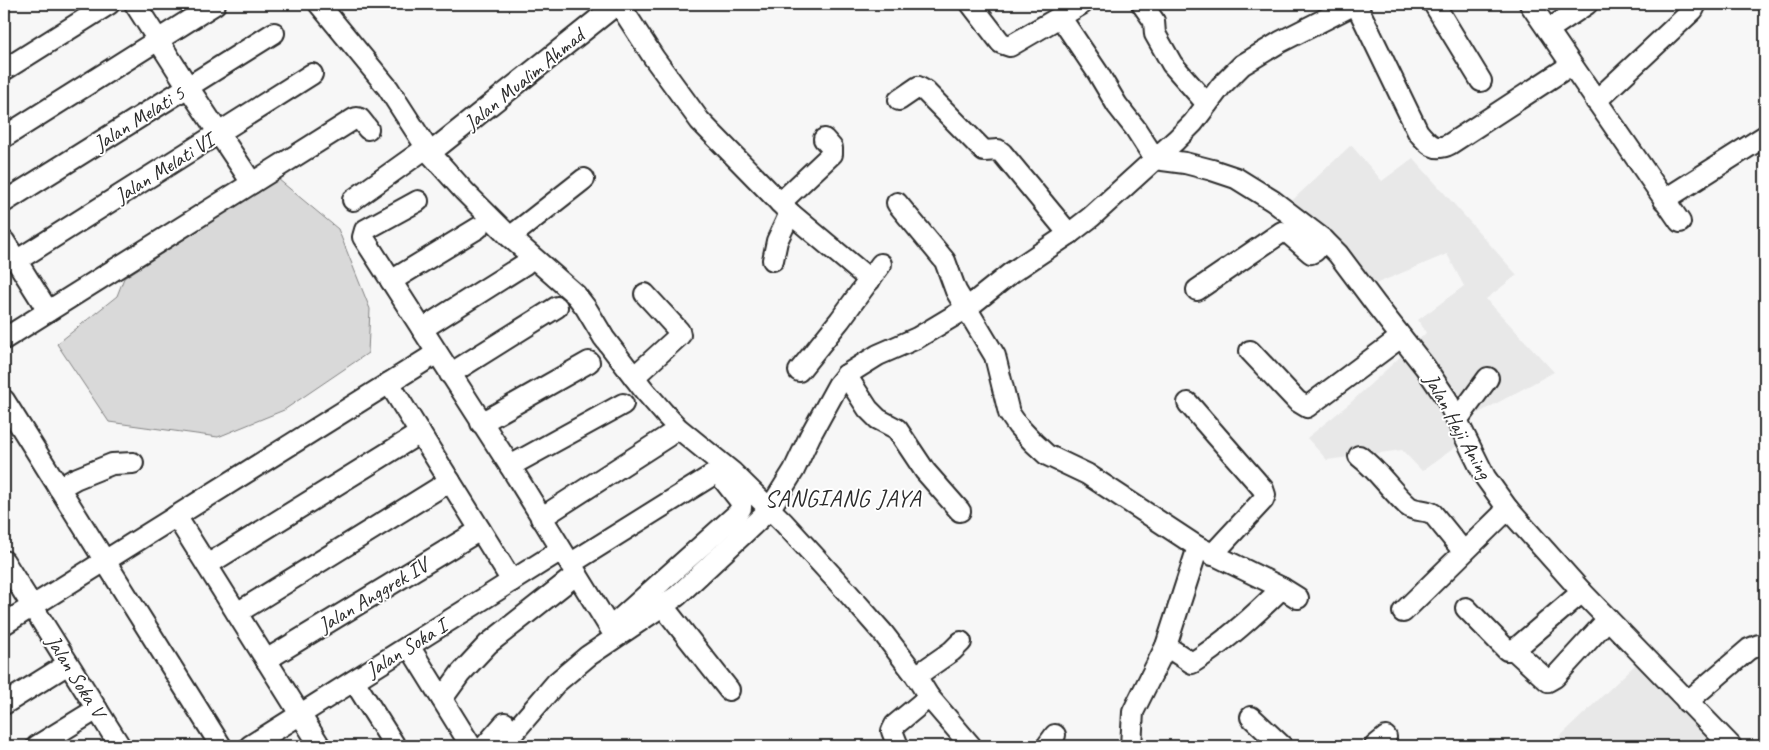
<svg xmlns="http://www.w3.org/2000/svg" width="1769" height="750" font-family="Caveat,sans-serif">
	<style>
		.built { fill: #e8e8e8 }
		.green { fill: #d9d9d9; stroke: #828282 }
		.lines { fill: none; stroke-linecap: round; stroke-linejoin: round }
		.minor-casing { stroke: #2b2b2b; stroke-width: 24 }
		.minor { stroke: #fff; stroke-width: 20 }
		.labels { text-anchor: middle; stroke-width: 4; stroke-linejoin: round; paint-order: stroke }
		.street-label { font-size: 21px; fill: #2b2b2b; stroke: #fff }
		.quarter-label { font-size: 24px; letter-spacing: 1px; fill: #2b2b2b; stroke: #fff }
	</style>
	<rect width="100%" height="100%" fill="#f7f7f7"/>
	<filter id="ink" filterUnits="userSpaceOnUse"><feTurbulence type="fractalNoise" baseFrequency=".02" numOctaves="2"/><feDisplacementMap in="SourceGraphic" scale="10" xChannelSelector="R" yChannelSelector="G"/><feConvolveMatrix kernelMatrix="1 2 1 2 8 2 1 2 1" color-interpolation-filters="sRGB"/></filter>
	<g filter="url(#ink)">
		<!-- built -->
		<g class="built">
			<path d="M 1351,145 L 1382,181 L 1413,158 L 1517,275 L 1486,299 L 1554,372 L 1464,421 L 1467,439 L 1422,471 L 1402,450 L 1327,460 L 1307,438 L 1349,404 L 1426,333 L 1418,320 L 1464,286 L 1447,254 L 1356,292 L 1332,258 L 1280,212 Z"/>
			<path d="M 1636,664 L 1717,746 L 1550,746 Z"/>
		</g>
		<!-- green -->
		<path class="green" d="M 278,179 L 338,229 L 370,309 L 368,353 L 284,410 L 218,437 L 109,422 L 57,344 L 117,296 L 124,278 Z"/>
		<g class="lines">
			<!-- minor casing -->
			<g class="minor-casing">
				<g id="minor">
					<path d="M 135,4 L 188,87 L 252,183"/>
					<path d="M 319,4 L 388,88 L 430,153 L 464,191 L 510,237 L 576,295 L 586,308 L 604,338 L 644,390 L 664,413 L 678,428 L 732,472 L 784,523 L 847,592 L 883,633 L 916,676 L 929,697 L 971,746"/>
					<path d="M 619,4 L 654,58 L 700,121 L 790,213 L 870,280"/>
					<path d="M 971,4 L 1001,43 L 1010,46 L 1082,4"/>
					<path d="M 1142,4 L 1154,21 L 1155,34 L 1172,64 L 1207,104"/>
					<path d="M 1356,4 L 1418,132 C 1428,144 1435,152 1450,144 L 1571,65"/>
					<path d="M 1434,4 L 1481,81"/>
					<path d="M 1530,4 L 1680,222"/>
					<path d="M 1061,18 L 1098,73 L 1117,105 L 1135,128 L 1155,159"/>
					<path d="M 1548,30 L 1587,4"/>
					<path d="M 4,70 L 109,4"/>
					<path d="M 899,100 L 918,87 L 925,91 L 984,151 L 998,150 L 1002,153 L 1069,234"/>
					<path d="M 1596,101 L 1693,10 L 1696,4"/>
					<path d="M 4,137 L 215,4"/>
					<path d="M 430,153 L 617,4"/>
					<path d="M 1155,159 L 1185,163 L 1212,170 L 1236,178 L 1273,201 L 1324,240 L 1338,254 L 1377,306 L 1425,367 L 1446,398 L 1485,477 L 1508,509 L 1582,592 L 1731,746"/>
					<path d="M 353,200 L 426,148"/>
					<path d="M 1664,200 L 1765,136"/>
					<path d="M 418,201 L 365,230 L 363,237 L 510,466 L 610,628"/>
					<path d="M 4,202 L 274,33"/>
					<path d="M 780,203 L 832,154 L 832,148 L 824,139"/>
					<path d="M 897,203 L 945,261 L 956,291 L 995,356 L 1009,413 L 1018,426 L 1034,443 L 1047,455 L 1087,474 L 1198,547 L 1282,588 L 1298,598"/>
					<path d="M 510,237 L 584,179"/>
					<path d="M 4,241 L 48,311"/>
					<path d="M 773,260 L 777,241 L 790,213"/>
					<path d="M 16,261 L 312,74"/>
					<path d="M 391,281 L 478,228"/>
					<path d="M 1197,290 L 1282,232 L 1288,233 L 1311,253 L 1315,251 L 1324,240"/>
					<path d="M 422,329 L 525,264"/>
					<path d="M 4,339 L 354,119 L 357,118 L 360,119 L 368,129"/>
					<path d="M 1250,351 L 1297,401 L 1307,407 L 1401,337"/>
					<path d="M 799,371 L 840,320 L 881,264"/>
					<path d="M 450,374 L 557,307"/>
					<path d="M 846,375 L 868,409 L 878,419 L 897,429 L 925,471 L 960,511"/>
					<path d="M 634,377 L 680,335 L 679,331 L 645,294"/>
					<path d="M 389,383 L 512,581"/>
					<path d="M 4,400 L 221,746"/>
					<path d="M 1188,403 L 1263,489 L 1265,495 L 1263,500 L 1212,555"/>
					<path d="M 1457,420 L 1488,378"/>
					<path d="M 481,423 L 589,362"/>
					<path d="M 1359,456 C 1378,470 1390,490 1408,506 C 1415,512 1426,509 1433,514 L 1463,551"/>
					<path d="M 510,466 L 623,404"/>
					<path d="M 59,488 L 75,479 L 112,464 L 133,463"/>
					<path d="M 176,516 L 320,746"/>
					<path d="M 541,518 L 668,436"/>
					<path d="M 4,561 L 120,746"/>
					<path d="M 570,564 L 714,474 L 719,474 L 741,502 L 741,508 L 737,514 L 611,627"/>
					<path d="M 207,565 L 420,433"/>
					<path d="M 662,605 L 729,690"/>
					<path d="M 1466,608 L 1507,650 L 1514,650 L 1548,681 L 1555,677 L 1608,619"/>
					<path d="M 1403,612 L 1508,509"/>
					<path d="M 237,613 L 450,481"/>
					<path d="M 4,624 L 437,353"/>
					<path d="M 409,646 L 471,746"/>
					<path d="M 1166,646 L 1192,663 C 1225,642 1254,616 1282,588"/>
					<path d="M 1514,650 L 1582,592"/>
					<path d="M 266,660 L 480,530"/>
					<path d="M 916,676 L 952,651 L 961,642"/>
					<path d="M 354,681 L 395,746"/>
					<path d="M 442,699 L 460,674 L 488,644 L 577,574"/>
					<path d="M 1687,702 L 1749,649 L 1759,645 L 1765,644"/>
					<path d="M 4,704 L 68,664"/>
					<path d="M 1251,717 L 1282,746"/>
					<path d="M 37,746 L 97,709"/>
					<path d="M 250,746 L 561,550"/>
					<path d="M 485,746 L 505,723"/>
					<path d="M 502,746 L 556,683 L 588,656 L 677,596 L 769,510 L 794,470 L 810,436 L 838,385 L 846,375 L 878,355 L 917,338 L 967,308 L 1011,273 L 1069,234 L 1091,217 L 1176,140 L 1193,123 L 1221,86 L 1242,65 L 1280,42 L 1355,4"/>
					<path d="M 898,746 L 892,731 L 895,725 L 929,697"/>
					<path d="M 1047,746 L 1055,735"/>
					<path d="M 1131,746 L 1133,712 L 1166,646 L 1198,547"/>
					<path d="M 1375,746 L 1386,737"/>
				</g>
			</g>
			<!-- minor -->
			<use href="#minor" class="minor"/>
		</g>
	</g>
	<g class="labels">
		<!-- street labels -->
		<g class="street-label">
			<text transform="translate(524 79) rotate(-39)" y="7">Jalan Mualim Ahmad</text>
			<text transform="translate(139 118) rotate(-32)" y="7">Jalan Melati 5</text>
			<text transform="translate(164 168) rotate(-32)" y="7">Jalan Melati VI</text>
			<text transform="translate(1458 426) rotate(61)" y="7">Jalan Haji Aning</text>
			<text transform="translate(373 595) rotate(-31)" y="7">Jalan Anggrek IV</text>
			<text transform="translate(406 648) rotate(-32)" y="7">Jalan Soka I</text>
			<text transform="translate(76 676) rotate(58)" y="7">Jalan Soka V</text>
		</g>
		<!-- quarter labels -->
		<g class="quarter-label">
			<text x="843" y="506">SANGIANG JAYA</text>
		</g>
	</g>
	<!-- margin -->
	<rect width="1769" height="750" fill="none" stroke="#fff" stroke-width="20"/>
	<rect x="10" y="10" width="1749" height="730" fill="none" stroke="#2b2b2b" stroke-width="2" filter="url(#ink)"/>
</svg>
